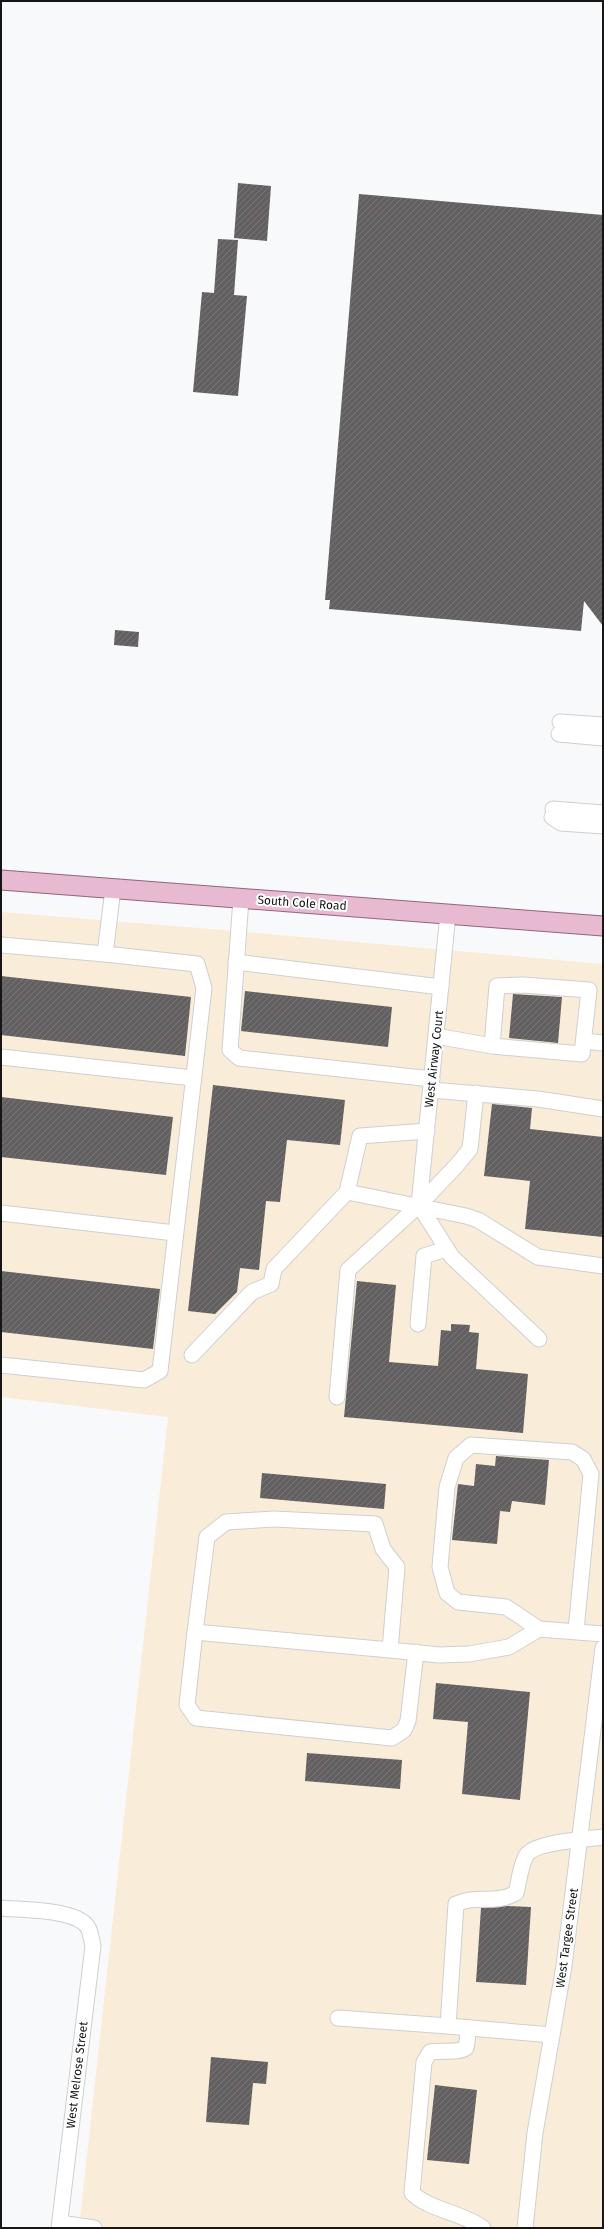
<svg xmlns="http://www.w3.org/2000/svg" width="604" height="2229" font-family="'Fira Sans',sans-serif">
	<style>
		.industrial { fill: #f9edd9 }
		.building { fill: url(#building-hatch) }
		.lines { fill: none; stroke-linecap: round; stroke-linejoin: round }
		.minor-casing { stroke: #cfcfd0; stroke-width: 17 }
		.major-casing { stroke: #93637d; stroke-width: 21 }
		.minor { stroke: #fff; stroke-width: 15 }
		.major { stroke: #e7bad2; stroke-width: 19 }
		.labels { text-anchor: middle; stroke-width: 4; stroke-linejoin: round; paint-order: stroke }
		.street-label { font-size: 12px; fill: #161616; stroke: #fff }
	</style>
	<defs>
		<pattern id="building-hatch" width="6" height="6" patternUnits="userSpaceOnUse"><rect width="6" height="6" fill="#626060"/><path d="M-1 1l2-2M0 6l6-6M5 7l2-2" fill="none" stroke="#787676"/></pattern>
	</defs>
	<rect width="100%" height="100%" fill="#f8f9fa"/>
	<!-- industrial -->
	<path class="industrial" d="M 1,912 L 223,930 L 603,964 L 603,2228 L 79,2228 L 168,1417 L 1,1397 Z"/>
	<!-- building -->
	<g class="building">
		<path d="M 238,183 L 271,186 L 267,241 L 234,238 Z"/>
		<path d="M 359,194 L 603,215 L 603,626 L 584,601 L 581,631 L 329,609 L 330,600 L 325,600 Z"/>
		<path d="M 218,239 L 238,240 L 234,295 L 247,296 L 238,396 L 193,392 L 202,292 L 214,293 Z"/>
		<path d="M 115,630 L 139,632 L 138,647 L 114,645 Z"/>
		<path d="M 1,976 L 191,997 L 185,1056 L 1,1035 Z"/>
		<path d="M 245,991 L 392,1007 L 388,1047 L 241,1031 Z"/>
		<path d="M 513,994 L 562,997 L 558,1043 L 509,1038 Z"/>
		<path d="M 213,1085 L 345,1100 L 340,1145 L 287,1140 L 280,1202 L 266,1201 L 259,1270 L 240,1268 L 237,1292 L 215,1314 L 188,1311 Z"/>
		<path d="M 1,1097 L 173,1117 L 166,1175 L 1,1157 Z"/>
		<path d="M 492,1104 L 532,1108 L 530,1129 L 603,1137 L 603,1237 L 525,1229 L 530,1181 L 484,1176 Z"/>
		<path d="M 1,1271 L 160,1289 L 153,1349 L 1,1332 Z"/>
		<path d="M 357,1281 L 396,1285 L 389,1362 L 438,1366 L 441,1330 L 451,1331 L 451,1324 L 470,1325 L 469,1332 L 479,1333 L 476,1369 L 528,1374 L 523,1433 L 344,1417 Z"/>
		<path d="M 496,1456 L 549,1460 L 545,1505 L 512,1501 L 510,1512 L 500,1511 L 497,1544 L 452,1540 L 458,1484 L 474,1486 L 476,1464 L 495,1466 Z"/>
		<path d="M 262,1473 L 386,1484 L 384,1509 L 260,1498 Z"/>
		<path d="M 436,1683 L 530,1692 L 520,1800 L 462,1794 L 468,1722 L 433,1719 Z"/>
		<path d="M 307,1753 L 402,1760 L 400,1789 L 305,1781 Z"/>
		<path d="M 508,1906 L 531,1907 L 526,1985 L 476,1982 L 481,1908 Z"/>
		<path d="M 211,2057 L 268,2062 L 266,2084 L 253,2083 L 249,2125 L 206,2122 Z"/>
		<path d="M 435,2085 L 477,2090 L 469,2164 L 427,2160 Z"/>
	</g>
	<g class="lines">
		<!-- minor casing -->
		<g class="minor-casing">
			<g id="minor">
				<path d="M 560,722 L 603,725"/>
				<path d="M 559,734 L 603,738"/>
				<path d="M 553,809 L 603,813"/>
				<path d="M 552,817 L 561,823 L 603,826"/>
				<path d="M 241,899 L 230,1050 L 239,1058 L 432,1079"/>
				<path d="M 1,945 L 105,954"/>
				<path d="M 236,962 L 441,987"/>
				<path d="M 436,1036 L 492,1046 L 582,1054 L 589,990 L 523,985 L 497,986 L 492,1046"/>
				<path d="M 584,1041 L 603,1043"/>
				<path d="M 1,1057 L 193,1078"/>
				<path d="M 431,1090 L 538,1099 L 603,1109"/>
				<path d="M 347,1192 L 466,1216 L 478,1220 L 538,1257 L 603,1266"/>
				<path d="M 419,1205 L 448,914"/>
				<path d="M 419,1205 L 452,1257 L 539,1339"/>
				<path d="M 1,1213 L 175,1233"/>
				<path d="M 418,1324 L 424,1256 L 446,1249"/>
				<path d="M 192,1355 L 252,1292 L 271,1284 L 274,1269 L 347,1192 L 360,1136 L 427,1131"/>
				<path d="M 1,1365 L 144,1380 L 160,1371 L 204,988 L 197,964 L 105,954 L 113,889"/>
				<path d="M 337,1397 L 348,1270 L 419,1205 L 457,1165 L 470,1149 L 476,1093"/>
				<path d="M 576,1631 L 591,1474 L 583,1459 L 572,1452 L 471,1445 L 456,1458 L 447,1487 L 440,1567 L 447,1593 L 458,1602 L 506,1607 L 539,1629 L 603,1634"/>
				<path d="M 195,1632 L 187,1705 L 196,1718 L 392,1738 L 404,1730 L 408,1721 L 416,1652"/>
				<path d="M 390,1650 L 397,1567 L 383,1549 L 375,1524 L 274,1519 L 226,1522 L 207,1537 L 195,1632 L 390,1650 L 439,1655 L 469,1654 L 509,1647 L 539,1629"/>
				<path d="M 1,1908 C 22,1910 68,1909 84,1923 C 91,1928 91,1939 93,1946 L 59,2228"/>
				<path d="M 338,2018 L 448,2026"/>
				<path d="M 469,2028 L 466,2048 C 458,2053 442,2050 430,2052 L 424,2062 L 412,2193 C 431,2211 462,2212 483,2228"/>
				<path d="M 552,2035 L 448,2026 L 456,1904 C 478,1894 494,1905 516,1893 C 519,1882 520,1867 526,1856 C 533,1842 587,1839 603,1837"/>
				<path d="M 60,2223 L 94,2228"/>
				<path d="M 525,2228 L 535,2133 L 564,1966 L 603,1648"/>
			</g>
		</g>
		<!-- major casing -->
		<g class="major-casing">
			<path id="major" d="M 1,880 L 603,926"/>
		</g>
		<!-- minor -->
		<use href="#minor" class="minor"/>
		<!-- major -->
		<use href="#major" class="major"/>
	</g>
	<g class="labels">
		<!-- street labels -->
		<g class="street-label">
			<text transform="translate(302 903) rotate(4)" y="4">South Cole Road</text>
			<text transform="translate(434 1059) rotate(-84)" y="4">West Airway Court</text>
			<text transform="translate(567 1938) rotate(-82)" y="4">West Targee Street</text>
			<text transform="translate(77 2075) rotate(-83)" y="4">West Melrose Street</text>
		</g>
	</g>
	<!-- border -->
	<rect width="604" height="2229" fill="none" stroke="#161616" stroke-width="4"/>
</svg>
